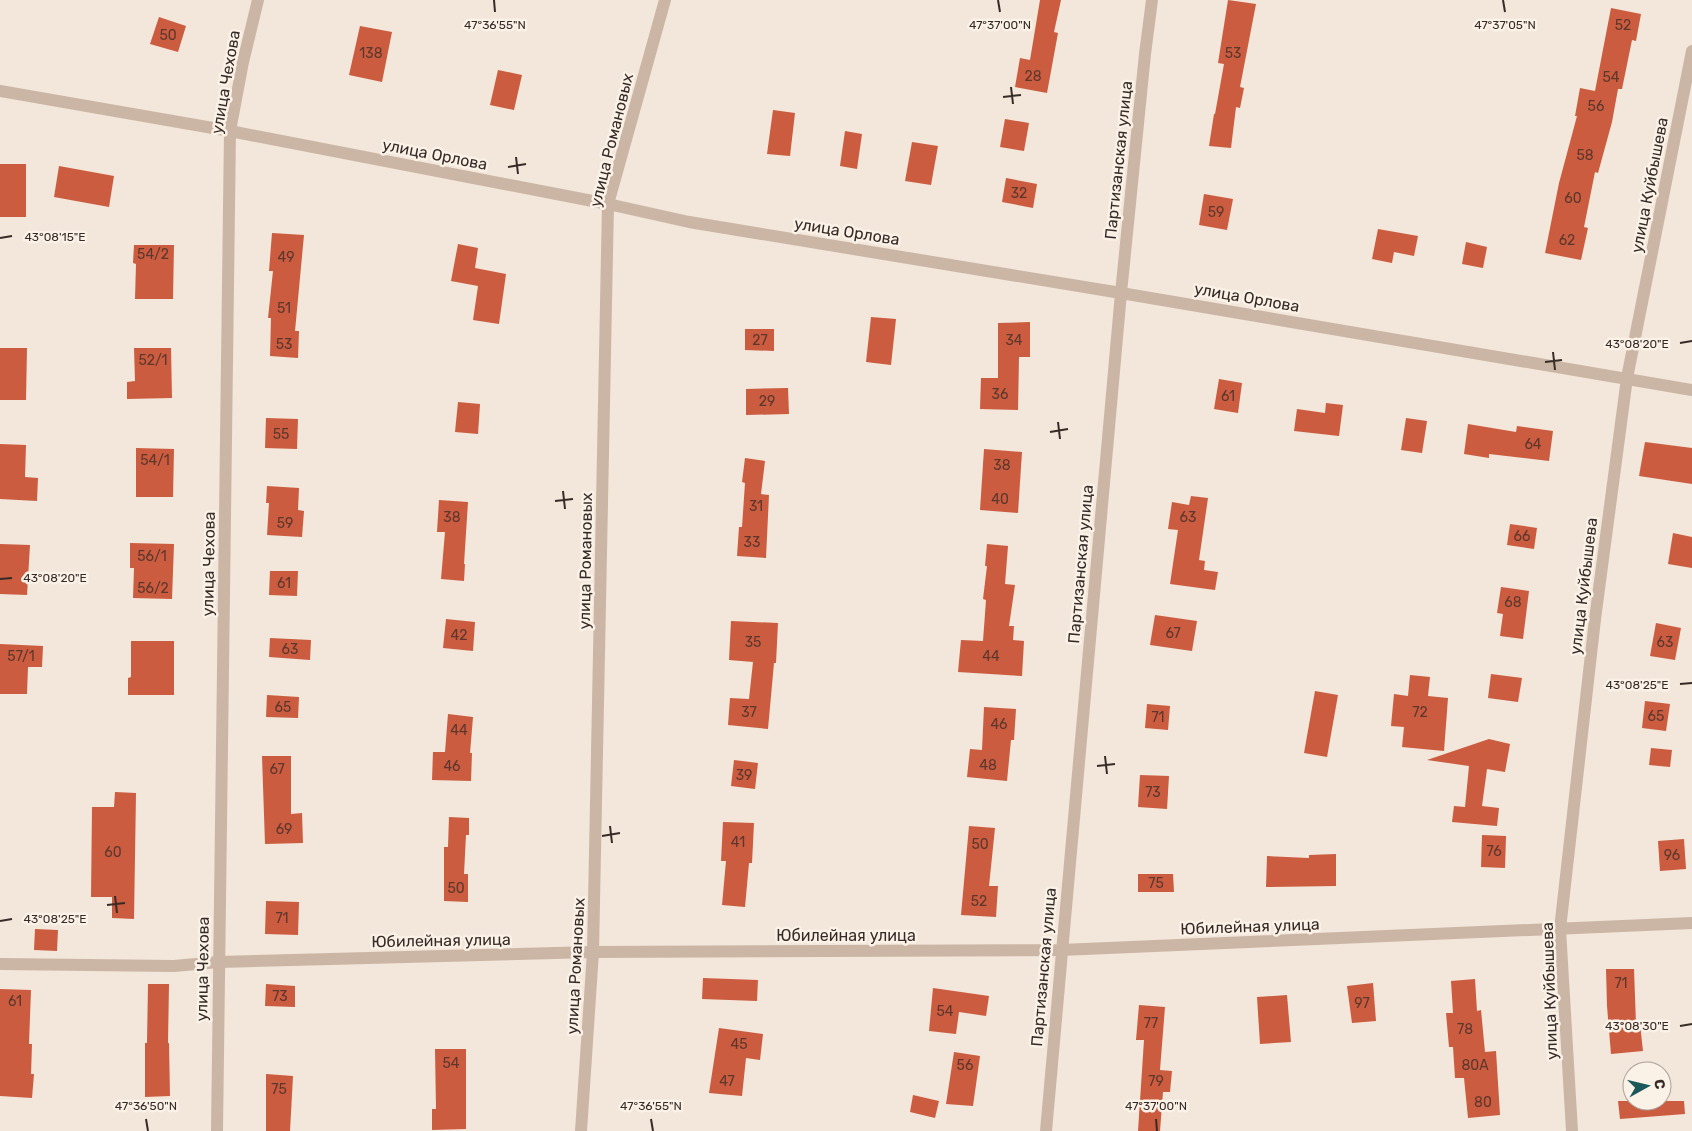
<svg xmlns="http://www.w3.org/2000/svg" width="1692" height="1131" font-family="Rubik,sans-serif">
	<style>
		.building { fill: #cc5c3f }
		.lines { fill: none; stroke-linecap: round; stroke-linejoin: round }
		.minor { stroke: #cbb6a5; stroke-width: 12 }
		.ticks { fill: none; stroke: #372b27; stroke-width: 2 }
		.labels { text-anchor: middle; stroke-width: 5; stroke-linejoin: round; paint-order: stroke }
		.number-label { font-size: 14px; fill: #5c372d }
		.street-label { font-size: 16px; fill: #372b27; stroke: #faf1e7 }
		.ticks-label { font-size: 12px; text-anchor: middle; fill: #372b27; stroke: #faf1e7; stroke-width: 5; stroke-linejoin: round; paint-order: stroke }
	</style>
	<rect width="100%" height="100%" fill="#f3e6da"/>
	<!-- building -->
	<g class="building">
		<path d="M 1040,0 L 1061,0 L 1054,32 L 1058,33 L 1047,93 L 1015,87 L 1020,58 L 1030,60 Z"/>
		<path d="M 1228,0 L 1256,4 L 1240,87 L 1244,88 L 1240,108 L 1236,107 L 1231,148 L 1209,146 L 1214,114 L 1215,114 L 1224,64 L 1218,63 Z"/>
		<path d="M 1611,8 L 1641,14 L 1636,41 L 1632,40 L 1622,89 L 1618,89 L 1612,122 L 1598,173 L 1595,172 L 1584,227 L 1588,228 L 1581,260 L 1545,253 L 1559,183 L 1577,116 L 1575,116 L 1580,88 L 1595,91 Z"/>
		<path d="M 159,17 L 186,26 L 178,52 L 150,44 Z"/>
		<path d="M 360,26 L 392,32 L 382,82 L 349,75 Z"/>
		<path d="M 498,70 L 522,75 L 514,110 L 490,105 Z"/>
		<path d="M 773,110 L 795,113 L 790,156 L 767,154 Z"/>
		<path d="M 1005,119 L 1029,123 L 1024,151 L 1000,147 Z"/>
		<path d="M 845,131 L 862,134 L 857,169 L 840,166 Z"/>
		<path d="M 912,142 L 938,146 L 931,185 L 905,181 Z"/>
		<rect x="0" y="164" width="26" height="53"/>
		<path d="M 59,166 L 114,176 L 109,207 L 54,197 Z"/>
		<path d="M 1006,178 L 1037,184 L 1033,208 L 1002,202 Z"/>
		<path d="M 1204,194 L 1233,199 L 1227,230 L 1199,225 Z"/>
		<path d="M 1378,229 L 1418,236 L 1414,256 L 1394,252 L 1392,263 L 1372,259 Z"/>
		<path d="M 272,233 L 304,235 L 295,331 L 299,331 L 298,358 L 270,356 L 271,318 L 268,318 L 273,271 L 269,271 Z"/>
		<path d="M 1466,242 L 1487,247 L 1483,268 L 1462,264 Z"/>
		<path d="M 458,244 L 478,248 L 475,268 L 506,274 L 499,324 L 473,320 L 478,286 L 451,281 Z"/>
		<path d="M 134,245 L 174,245 L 173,299 L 135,299 L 136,264 L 133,263 Z"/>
		<path d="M 871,317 L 896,319 L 891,365 L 866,362 Z"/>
		<path d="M 1030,322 L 1030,357 L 1019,357 L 1018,410 L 980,409 L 981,378 L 998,378 L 998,323 Z"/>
		<path d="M 745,329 L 774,329 L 774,351 L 745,350 Z"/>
		<path d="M 0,348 L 27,348 L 26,400 L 0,400 Z"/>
		<path d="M 134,348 L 171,348 L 172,398 L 127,399 L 127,382 L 135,381 Z"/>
		<path d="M 1219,379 L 1242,383 L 1238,413 L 1214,409 Z"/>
		<path d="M 788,388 L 789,414 L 746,415 L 746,389 Z"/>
		<path d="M 458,402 L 480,404 L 478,434 L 455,432 Z"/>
		<path d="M 1326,403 L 1343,405 L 1339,436 L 1294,431 L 1297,409 L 1325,413 Z"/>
		<path d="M 266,418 L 298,419 L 297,449 L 265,448 Z"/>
		<path d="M 1406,418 L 1427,421 L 1422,453 L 1401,450 Z"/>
		<path d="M 1468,424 L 1516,432 L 1517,426 L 1553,431 L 1549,461 L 1489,454 L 1489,458 L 1464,454 Z"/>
		<path d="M 1645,442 L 1692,448 L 1692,484 L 1639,476 Z"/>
		<path d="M 0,444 L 26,445 L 25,477 L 38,478 L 37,501 L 0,499 Z"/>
		<path d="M 136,448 L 174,449 L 173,497 L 136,497 Z"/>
		<path d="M 984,449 L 1022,452 L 1018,513 L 980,510 Z"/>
		<path d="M 745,458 L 765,461 L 761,494 L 769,495 L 766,558 L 737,556 L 739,527 L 742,527 L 745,483 L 742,482 Z"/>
		<path d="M 267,486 L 299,488 L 298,510 L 304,511 L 302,537 L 267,535 L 269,503 L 266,503 Z"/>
		<path d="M 1191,496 L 1208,498 L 1199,560 L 1205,561 L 1204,570 L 1218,572 L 1215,590 L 1170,584 L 1178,530 L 1168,529 L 1172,502 L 1189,505 Z"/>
		<path d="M 439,500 L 468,502 L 464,564 L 465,564 L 464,581 L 441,579 L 445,532 L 437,532 Z"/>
		<path d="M 1510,524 L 1537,528 L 1534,549 L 1507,545 Z"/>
		<path d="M 1673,533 L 1692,537 L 1692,568 L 1668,564 Z"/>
		<path d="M 130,543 L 174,544 L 172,599 L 133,598 L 134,568 L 130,568 Z"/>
		<path d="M 0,544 L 30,545 L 27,595 L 0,594 Z"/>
		<path d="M 987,544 L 1008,546 L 1005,584 L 1015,585 L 1009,626 L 1014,626 L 1013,640 L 1024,641 L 1022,676 L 958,672 L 961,640 L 983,641 L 986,600 L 983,599 L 987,566 L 985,566 Z"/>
		<path d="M 270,571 L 298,571 L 297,596 L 269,595 Z"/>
		<path d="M 1501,587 L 1529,591 L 1523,639 L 1500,636 L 1503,614 L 1497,613 Z"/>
		<path d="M 1155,615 L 1197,621 L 1192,651 L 1150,645 Z"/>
		<path d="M 446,619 L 475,622 L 473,651 L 443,648 Z"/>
		<path d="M 731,621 L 778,623 L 776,663 L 774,663 L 768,729 L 728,725 L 730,698 L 749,699 L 753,662 L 729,660 Z"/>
		<path d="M 1656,623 L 1681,628 L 1675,660 L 1650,656 Z"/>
		<path d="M 270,638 L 311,640 L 310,660 L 269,657 Z"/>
		<path d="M 131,641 L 174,641 L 174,695 L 128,695 L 128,678 L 131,677 Z"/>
		<path d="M 0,644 L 43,646 L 42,667 L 28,667 L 27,694 L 0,694 Z"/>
		<path d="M 1491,674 L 1522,678 L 1518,702 L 1488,698 Z"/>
		<path d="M 1410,675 L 1430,677 L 1428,696 L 1448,698 L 1444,751 L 1402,747 L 1404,727 L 1391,726 L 1394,694 L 1408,696 Z"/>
		<path d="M 1315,691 L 1338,695 L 1327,757 L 1304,753 Z"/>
		<path d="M 267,695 L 299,697 L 298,718 L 266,717 Z"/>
		<path d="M 1645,701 L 1670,704 L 1666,731 L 1642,728 Z"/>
		<path d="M 1147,704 L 1170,706 L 1168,730 L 1145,728 Z"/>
		<path d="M 984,707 L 1016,709 L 1014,740 L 1011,740 L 1007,781 L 967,777 L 970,749 L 982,750 Z"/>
		<path d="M 448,714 L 473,717 L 470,753 L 472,753 L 471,781 L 432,780 L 433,752 L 445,752 Z"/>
		<path d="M 1489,739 L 1510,744 L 1505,772 L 1487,769 L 1482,806 L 1499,808 L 1497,826 L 1452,822 L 1454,806 L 1465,807 L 1469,766 L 1427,760 Z"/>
		<path d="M 1651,748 L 1672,750 L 1670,767 L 1649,765 Z"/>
		<path d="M 262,756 L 291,756 L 291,814 L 302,813 L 303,843 L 265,844 Z"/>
		<path d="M 734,760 L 758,763 L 755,789 L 731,786 Z"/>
		<path d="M 1140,775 L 1169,776 L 1167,809 L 1138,807 Z"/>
		<path d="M 115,792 L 136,793 L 134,919 L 112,918 L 112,897 L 91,897 L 92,807 L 114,807 Z"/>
		<path d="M 449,817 L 469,818 L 469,835 L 466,835 L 464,874 L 468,874 L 468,902 L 444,901 L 444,847 L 448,847 Z"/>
		<path d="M 723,822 L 754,823 L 752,863 L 749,863 L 745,907 L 722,905 L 726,861 L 721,861 Z"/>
		<path d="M 969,826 L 995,828 L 989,886 L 998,886 L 996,917 L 961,915 Z"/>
		<path d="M 1482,835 L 1506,836 L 1505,868 L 1481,867 Z"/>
		<path d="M 1684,839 L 1686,869 L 1660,871 L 1658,841 Z"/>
		<path d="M 1336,854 L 1336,886 L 1266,887 L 1267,856 L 1309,858 L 1309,855 Z"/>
		<path d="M 1138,874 L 1173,874 L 1174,892 L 1138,892 Z"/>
		<path d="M 266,901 L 299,902 L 298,935 L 265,934 Z"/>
		<path d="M 35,929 L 58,930 L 57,951 L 34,950 Z"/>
		<path d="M 1606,969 L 1634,969 L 1636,1024 L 1640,1024 L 1643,1051 L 1611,1054 L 1607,1006 Z"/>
		<path d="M 703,978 L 758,980 L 757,1001 L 702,999 Z"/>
		<path d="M 1475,979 L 1477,1011 L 1481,1010 L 1485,1052 L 1496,1051 L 1500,1115 L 1468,1118 L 1464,1078 L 1455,1078 L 1453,1047 L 1449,1047 L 1446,1013 L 1453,1013 L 1451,981 Z"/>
		<path d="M 1373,983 L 1376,1021 L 1352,1023 L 1347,986 Z"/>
		<path d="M 148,984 L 169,984 L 168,1043 L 169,1043 L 170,1096 L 145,1097 L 145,1043 L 147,1043 Z"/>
		<path d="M 266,984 L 295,986 L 295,1007 L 265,1006 Z"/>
		<path d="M 933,988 L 989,996 L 986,1016 L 959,1012 L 956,1034 L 929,1031 Z"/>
		<path d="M 0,989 L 31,990 L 29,1044 L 32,1044 L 31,1074 L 34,1074 L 32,1098 L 0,1096 Z"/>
		<path d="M 1287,995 L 1291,1042 L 1260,1044 L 1257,997 Z"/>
		<path d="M 1139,1005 L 1165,1007 L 1160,1070 L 1172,1071 L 1170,1092 L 1163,1092 L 1160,1131 L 1138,1131 L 1144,1040 L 1136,1040 Z"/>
		<path d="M 719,1028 L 763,1034 L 760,1060 L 746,1058 L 742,1096 L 709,1093 Z"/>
		<path d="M 435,1049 L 466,1049 L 466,1129 L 432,1130 L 432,1109 L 436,1109 Z"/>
		<path d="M 954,1052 L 980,1056 L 973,1106 L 946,1104 Z"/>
		<path d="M 266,1074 L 293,1076 L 290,1131 L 266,1131 Z"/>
		<path d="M 913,1095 L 939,1101 L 935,1118 L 910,1112 Z"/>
		<path d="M 1618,1101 L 1684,1101 L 1685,1114 L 1620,1119 Z"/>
	</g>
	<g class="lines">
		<!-- minor -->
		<g class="minor">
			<path d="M 0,91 L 230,131 L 608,204 L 689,222 L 1121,293 L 1692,390"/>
			<path d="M 0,964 L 174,966 L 219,962 L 593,952 L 1061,950 L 1692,923"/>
			<path d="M 217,1131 L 230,131 L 243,62 L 258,0"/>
			<path d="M 581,1131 L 593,952 L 608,204 L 665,0"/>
			<path d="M 1046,1131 L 1121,293 L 1145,54 L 1152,0"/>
			<path d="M 1572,1131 L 1560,929 L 1595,619 L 1627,378 L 1692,51"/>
		</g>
	</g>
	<!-- ticks -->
	<path class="ticks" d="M 494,0 L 495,12M 998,0 L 1000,12M 1503,0 L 1505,12M 1011,87 L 1013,104M 1003,97 L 1021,95M 516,157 L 518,174M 508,167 L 526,164M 0,238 L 12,236M 1680,343 L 1692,341M 1553,352 L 1555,370M 1545,362 L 1562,360M 1058,422 L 1060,439M 1050,432 L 1068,429M 563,491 L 565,509M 555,501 L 573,499M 0,579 L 12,578M 1680,684 L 1692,683M 1105,756 L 1107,774M 1097,766 L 1115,764M 610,826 L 612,843M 602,836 L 620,833M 115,896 L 117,913M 107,905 L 125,903M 0,921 L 12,919M 1680,1026 L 1692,1024M 146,1119 L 148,1131M 651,1119 L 653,1131M 1156,1119 L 1157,1131"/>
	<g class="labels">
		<!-- number labels -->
		<g class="number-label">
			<text x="1623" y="30">52</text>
			<text x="168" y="40">50</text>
			<text x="371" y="58">138</text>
			<text x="1233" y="58">53</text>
			<text x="1033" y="81">28</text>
			<text x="1611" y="82">54</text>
			<text x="1596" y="111">56</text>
			<text x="1585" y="160">58</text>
			<text x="1019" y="198">32</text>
			<text x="1573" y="203">60</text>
			<text x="1216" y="217">59</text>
			<text x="1567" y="245">62</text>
			<text x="153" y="259">54/2</text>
			<text x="286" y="262">49</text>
			<text x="284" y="313">51</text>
			<text x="760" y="345">27</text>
			<text x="1014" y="345">34</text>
			<text x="284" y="349">53</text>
			<text x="153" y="365">52/1</text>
			<text x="1000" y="399">36</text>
			<text x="1228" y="401">61</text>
			<text x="767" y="406">29</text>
			<text x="281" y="439">55</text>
			<text x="1533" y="449">64</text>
			<text x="155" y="465">54/1</text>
			<text x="1002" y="470">38</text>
			<text x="1000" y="504">40</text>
			<text x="756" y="511">31</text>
			<text x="452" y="522">38</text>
			<text x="1188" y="522">63</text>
			<text x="285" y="528">59</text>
			<text x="1522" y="541">66</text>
			<text x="752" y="547">33</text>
			<text x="152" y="561">56/1</text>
			<text x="284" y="588">61</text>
			<text x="153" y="593">56/2</text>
			<text x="1513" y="607">68</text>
			<text x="1173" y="638">67</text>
			<text x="459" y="640">42</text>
			<text x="753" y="647">35</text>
			<text x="1665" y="647">63</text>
			<text x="290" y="654">63</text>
			<text x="21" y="661">57/1</text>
			<text x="991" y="661">44</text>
			<text x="283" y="712">65</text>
			<text x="749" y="717">37</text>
			<text x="1420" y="717">72</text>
			<text x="1656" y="721">65</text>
			<text x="1158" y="722">71</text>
			<text x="999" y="729">46</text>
			<text x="459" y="735">44</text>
			<text x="988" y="770">48</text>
			<text x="452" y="771">46</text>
			<text x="277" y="774">67</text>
			<text x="744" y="780">39</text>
			<text x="1153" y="797">73</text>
			<text x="284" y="834">69</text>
			<text x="738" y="847">41</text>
			<text x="980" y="849">50</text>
			<text x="1494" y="856">76</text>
			<text x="113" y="857">60</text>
			<text x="1672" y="860">96</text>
			<text x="1156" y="888">75</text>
			<text x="456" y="893">50</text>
			<text x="979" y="906">52</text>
			<text x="282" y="923">71</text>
			<text x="1621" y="988">71</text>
			<text x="280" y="1001">73</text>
			<text x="15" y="1006">61</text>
			<text x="1362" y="1008">97</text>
			<text x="945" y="1016">54</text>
			<text x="1151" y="1028">77</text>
			<text x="1465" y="1034">78</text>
			<text x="739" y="1049">45</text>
			<text x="451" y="1068">54</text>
			<text x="965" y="1070">56</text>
			<text x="1475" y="1070">80А</text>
			<text x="727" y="1086">47</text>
			<text x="1156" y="1086">79</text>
			<text x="279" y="1094">75</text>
			<text x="1483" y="1107">80</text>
		</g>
		<!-- street labels -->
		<g class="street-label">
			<text transform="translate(225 82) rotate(-80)" y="6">улица Чехова</text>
			<text transform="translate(611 140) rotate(-76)" y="6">улица Романовых</text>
			<text transform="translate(435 154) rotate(11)" y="6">улица Орлова</text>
			<text transform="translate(1118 160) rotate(-84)" y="6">Партизанская улица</text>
			<text transform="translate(1649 185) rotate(-79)" y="6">улица Куйбышева</text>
			<text transform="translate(847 231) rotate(9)" y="6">улица Орлова</text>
			<text transform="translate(1247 297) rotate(10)" y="6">улица Орлова</text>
			<text transform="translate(585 561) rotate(-89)" y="6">улица Романовых</text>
			<text transform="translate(208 564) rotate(-89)" y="6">улица Чехова</text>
			<text transform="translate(1080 564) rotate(-85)" y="6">Партизанская улица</text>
			<text transform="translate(1583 586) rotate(-83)" y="6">улица Куйбышева</text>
			<text transform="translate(1250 926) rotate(-2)" y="6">Юбилейная улица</text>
			<text x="846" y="941">Юбилейная улица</text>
			<text transform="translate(441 940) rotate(-1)" y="6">Юбилейная улица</text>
			<text transform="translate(575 966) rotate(-87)" y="6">улица Романовых</text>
			<text transform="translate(1043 967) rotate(-85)" y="6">Партизанская улица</text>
			<text transform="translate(202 969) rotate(-89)" y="6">улица Чехова</text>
			<text transform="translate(1549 991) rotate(-92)" y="6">улица Куйбышева</text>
		</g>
	</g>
	<g class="ticks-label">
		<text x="495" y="29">47°36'55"N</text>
		<text x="1000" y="29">47°37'00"N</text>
		<text x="1505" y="29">47°37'05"N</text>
		<text x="55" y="241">43°08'15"E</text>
		<text x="1637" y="348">43°08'20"E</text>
		<text x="55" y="582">43°08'20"E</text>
		<text x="1637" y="689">43°08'25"E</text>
		<text x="55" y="923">43°08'25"E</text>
		<text x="1637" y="1030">43°08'30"E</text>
		<text x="146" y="1110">47°36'50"N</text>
		<text x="651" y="1110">47°36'55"N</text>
		<text x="1156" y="1110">47°37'00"N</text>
	</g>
	<!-- north arrow -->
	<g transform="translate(1647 1086) rotate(82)"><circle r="24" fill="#faf1e7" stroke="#aca29a"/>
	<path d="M0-4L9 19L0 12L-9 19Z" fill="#1b585a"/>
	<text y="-8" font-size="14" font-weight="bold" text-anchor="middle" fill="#372b27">С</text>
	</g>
</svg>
